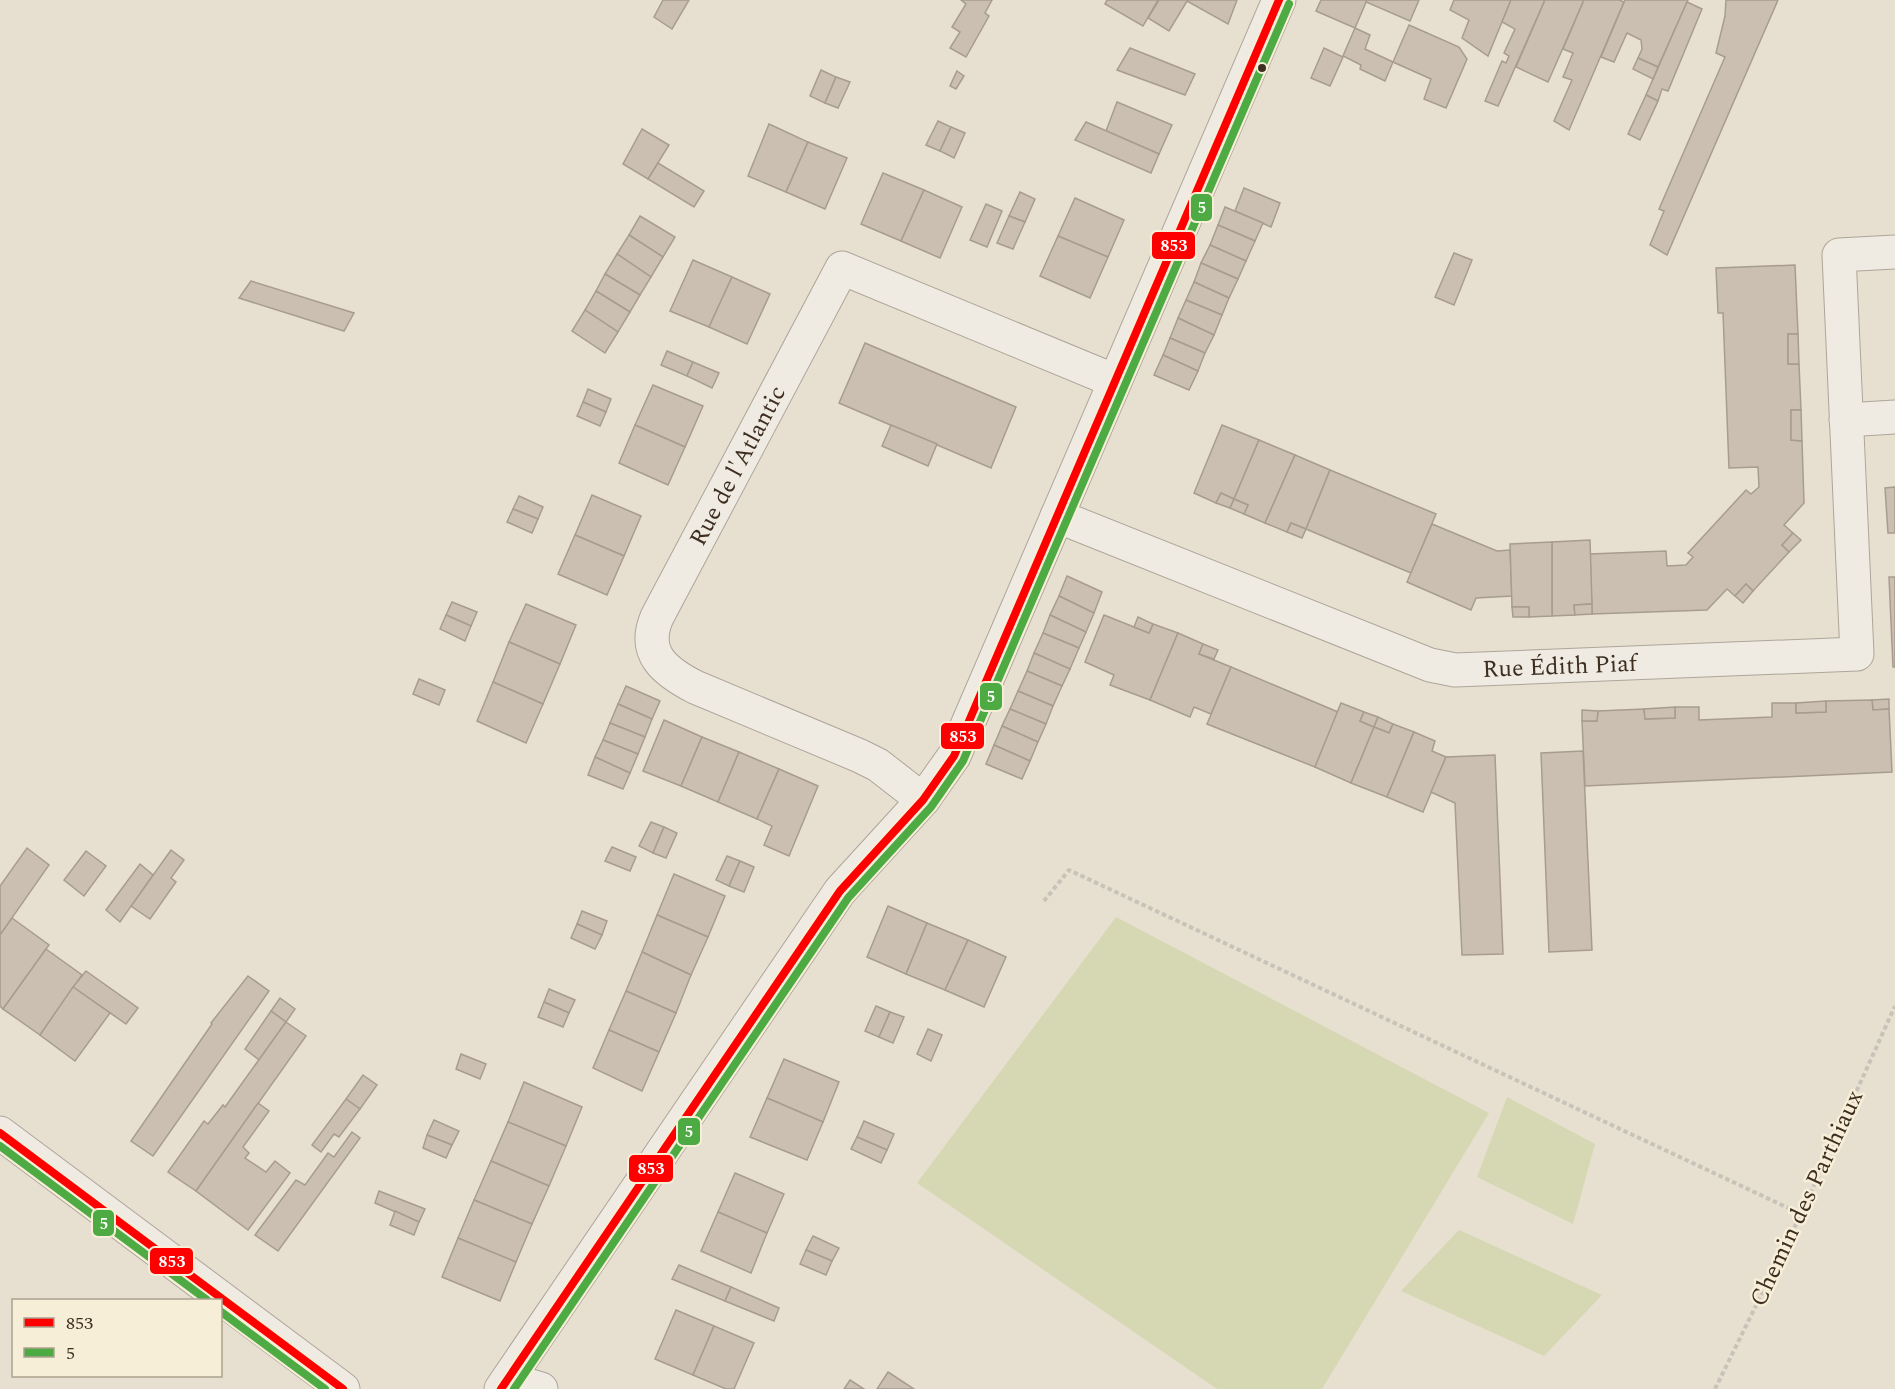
<svg xmlns="http://www.w3.org/2000/svg" width="1895" height="1389" font-family="Spectral,serif">
	<style>
		.green { fill: #d6d7b3 }
		.building { fill: #cbbfb2; stroke: #a89c90; stroke-width: 1.5 }
		.lines { fill: none; stroke-linecap: round; stroke-linejoin: round }
		.minor-casing { stroke: #ada599; stroke-width: 35 }
		.path { stroke: #c8c2b9; stroke-width: 4; stroke-dasharray: 4.5 3; stroke-linecap: butt }
		.minor { stroke: #efebe3; stroke-width: 33 }
		.bus-1-casing { stroke: #f7eed8; stroke-width: 12 }
		.bus-2-casing { stroke: #f7eed8; stroke-width: 12 }
		.bus-1 { stroke: #fe0000; stroke-width: 8 }
		.bus-2 { stroke: #4eaa43; stroke-width: 8 }
		.bus-dot { fill: #3d2e20; stroke: #f7eed8; stroke-width: 2 }
		.labels { text-anchor: middle; stroke-width: 5; stroke-linejoin: round; paint-order: stroke }
		.street-label { font-size: 24px; fill: #3d2e20; stroke: #f7eed8 }
		.line-badge { stroke: #f7eed8; stroke-width: 2 }
		.badge-label { font-size: 16px; text-anchor: middle; font-weight: bold; fill: #fff }
	</style>
	<rect width="100%" height="100%" fill="#e7e0d1"/>
	<!-- green -->
	<g class="green">
		<path d="M 1116,917 L 1489,1113 L 1322,1389 L 1217,1389 L 917,1183 Z"/>
		<path d="M 1507,1097 L 1595,1144 L 1573,1224 L 1477,1177 Z"/>
		<path d="M 1459,1230 L 1602,1295 L 1544,1356 L 1401,1291 Z"/>
	</g>
	<!-- building -->
	<g class="building">
		<path d="M 663,0 L 689,0 L 672,29 L 654,17 Z"/>
		<path d="M 961,0 L 992,0 L 985,13 L 989,16 L 966,57 L 950,48 L 960,32 L 952,27 L 966,4 Z"/>
		<path d="M 1107,0 L 1158,0 L 1143,26 L 1105,4 Z"/>
		<path d="M 1159,0 L 1237,0 L 1228,24 L 1187,1 L 1169,31 L 1148,18 Z"/>
		<path d="M 1321,0 L 1367,0 L 1355,28 L 1316,11 Z"/>
		<path d="M 1367,0 L 1419,0 L 1410,21 L 1366,2 Z"/>
		<path d="M 1454,0 L 1511,0 L 1488,56 L 1462,38 L 1469,20 L 1450,10 Z"/>
		<path d="M 1511,0 L 1545,0 L 1498,106 L 1485,101 L 1502,61 L 1506,63 L 1509,56 L 1504,53 L 1515,29 L 1502,22 Z"/>
		<path d="M 1545,0 L 1584,0 L 1548,82 L 1516,67 Z"/>
		<path d="M 1584,0 L 1619,0 L 1624,2 L 1569,130 L 1554,121 L 1572,80 L 1563,77 L 1573,53 L 1563,49 Z"/>
		<path d="M 1625,0 L 1688,0 L 1658,67 L 1638,58 L 1642,49 L 1641,40 L 1627,33 L 1614,62 L 1601,57 Z"/>
		<path d="M 1726,0 L 1778,0 L 1667,255 L 1650,245 L 1664,211 L 1659,209 L 1725,57 L 1716,53 L 1725,16 Z"/>
		<path d="M 1687,2 L 1702,9 L 1668,91 L 1662,89 L 1658,101 L 1646,95 Z"/>
		<path d="M 1409,25 L 1459,47 L 1467,59 L 1446,108 L 1424,99 L 1431,79 L 1393,62 Z"/>
		<path d="M 1355,28 L 1370,35 L 1365,49 L 1393,62 L 1385,81 L 1360,69 L 1361,65 L 1343,56 Z"/>
		<path d="M 1130,48 L 1195,74 L 1185,95 L 1117,70 Z"/>
		<path d="M 1324,48 L 1343,57 L 1330,86 L 1311,78 Z"/>
		<path d="M 1638,58 L 1658,67 L 1653,79 L 1633,69 Z"/>
		<path d="M 821,70 L 836,77 L 825,103 L 810,96 Z"/>
		<path d="M 957,71 L 964,76 L 956,89 L 950,86 Z"/>
		<path d="M 836,77 L 850,82 L 838,108 L 825,103 Z"/>
		<path d="M 1646,95 L 1658,101 L 1640,140 L 1628,134 Z"/>
		<path d="M 1117,102 L 1172,125 L 1159,154 L 1106,131 Z"/>
		<path d="M 938,121 L 951,127 L 940,151 L 926,145 Z"/>
		<path d="M 1086,122 L 1159,154 L 1151,173 L 1075,140 Z"/>
		<path d="M 769,124 L 808,142 L 786,192 L 748,176 Z"/>
		<path d="M 951,127 L 965,133 L 954,158 L 940,151 Z"/>
		<path d="M 642,129 L 669,145 L 648,179 L 623,164 Z"/>
		<path d="M 808,142 L 847,158 L 825,209 L 786,192 Z"/>
		<path d="M 658,163 L 704,191 L 694,207 L 648,179 Z"/>
		<path d="M 883,173 L 924,190 L 901,241 L 861,224 Z"/>
		<path d="M 1244,188 L 1280,203 L 1271,227 L 1235,211 Z"/>
		<path d="M 924,190 L 962,207 L 940,258 L 901,241 Z"/>
		<path d="M 1020,192 L 1035,199 L 1025,222 L 1009,216 Z"/>
		<path d="M 1075,198 L 1124,220 L 1108,257 L 1058,236 Z"/>
		<path d="M 986,204 L 1002,211 L 987,247 L 970,240 Z"/>
		<path d="M 1225,207 L 1263,223 L 1255,241 L 1218,225 Z"/>
		<path d="M 640,216 L 675,237 L 663,257 L 629,235 Z"/>
		<path d="M 1009,216 L 1025,222 L 1013,249 L 997,243 Z"/>
		<path d="M 1218,225 L 1255,241 L 1246,261 L 1210,245 Z"/>
		<path d="M 629,235 L 663,257 L 651,277 L 617,254 Z"/>
		<path d="M 1058,236 L 1108,257 L 1090,298 L 1040,276 Z"/>
		<path d="M 1210,245 L 1246,261 L 1238,279 L 1201,263 Z"/>
		<path d="M 1454,253 L 1472,260 L 1454,305 L 1435,297 Z"/>
		<path d="M 617,254 L 651,277 L 640,295 L 605,274 Z"/>
		<path d="M 693,260 L 732,277 L 709,327 L 670,311 Z"/>
		<path d="M 1201,263 L 1238,279 L 1229,298 L 1194,282 Z"/>
		<path d="M 1795,265 L 1798,334 L 1788,334 L 1788,364 L 1799,364 L 1801,410 L 1791,410 L 1791,440 L 1802,441 L 1804,503 L 1784,525 L 1793,533 L 1782,545 L 1789,552 L 1753,591 L 1746,584 L 1735,596 L 1727,589 L 1707,610 L 1592,614 L 1590,554 L 1666,551 L 1667,566 L 1686,565 L 1693,557 L 1688,553 L 1746,490 L 1751,494 L 1759,487 L 1758,467 L 1729,468 L 1723,313 L 1718,313 L 1716,268 Z"/>
		<path d="M 605,274 L 640,295 L 630,312 L 596,291 Z"/>
		<path d="M 732,277 L 770,294 L 747,344 L 709,327 Z"/>
		<path d="M 251,281 L 354,313 L 344,331 L 239,298 Z"/>
		<path d="M 1194,282 L 1229,298 L 1222,315 L 1186,300 Z"/>
		<path d="M 596,291 L 630,312 L 618,332 L 585,310 Z"/>
		<path d="M 1186,300 L 1222,315 L 1214,335 L 1178,318 Z"/>
		<path d="M 585,310 L 618,332 L 605,353 L 572,331 Z"/>
		<path d="M 1178,318 L 1214,335 L 1205,353 L 1170,338 Z"/>
		<path d="M 1788,334 L 1798,334 L 1799,364 L 1788,364 Z"/>
		<path d="M 1170,338 L 1205,353 L 1198,371 L 1163,355 Z"/>
		<path d="M 865,343 L 1016,407 L 991,468 L 839,403 Z"/>
		<path d="M 667,351 L 693,362 L 687,376 L 661,365 Z"/>
		<path d="M 1163,355 L 1198,371 L 1189,390 L 1154,375 Z"/>
		<path d="M 693,362 L 719,373 L 712,388 L 687,376 Z"/>
		<path d="M 653,385 L 703,406 L 685,447 L 635,425 Z"/>
		<path d="M 588,389 L 611,399 L 606,412 L 583,402 Z"/>
		<path d="M 583,402 L 606,412 L 600,426 L 577,416 Z"/>
		<path d="M 1791,410 L 1801,410 L 1802,441 L 1791,440 Z"/>
		<path d="M 635,425 L 685,447 L 668,485 L 619,463 Z"/>
		<path d="M 891,425 L 937,444 L 928,466 L 882,446 Z"/>
		<path d="M 1222,425 L 1259,440 L 1234,499 L 1221,493 L 1216,503 L 1194,493 Z"/>
		<path d="M 1259,440 L 1295,455 L 1265,523 L 1244,514 L 1248,505 L 1234,499 Z"/>
		<path d="M 1295,455 L 1330,470 L 1306,529 L 1291,523 L 1287,532 L 1265,523 Z"/>
		<path d="M 1330,470 L 1436,514 L 1411,573 L 1306,529 Z"/>
		<path d="M 1895,487 L 1895,533 L 1888,533 L 1885,488 Z"/>
		<path d="M 1221,493 L 1234,499 L 1230,508 L 1216,503 Z"/>
		<path d="M 592,495 L 641,516 L 624,556 L 575,535 Z"/>
		<path d="M 519,496 L 543,507 L 538,519 L 513,509 Z"/>
		<path d="M 1234,499 L 1248,505 L 1244,514 L 1230,508 Z"/>
		<path d="M 513,509 L 538,519 L 532,533 L 507,522 Z"/>
		<path d="M 1291,523 L 1306,529 L 1302,538 L 1287,532 Z"/>
		<path d="M 1432,524 L 1497,551 L 1510,550 L 1512,596 L 1476,598 L 1471,610 L 1407,582 Z"/>
		<path d="M 1793,533 L 1801,540 L 1789,552 L 1782,545 Z"/>
		<path d="M 575,535 L 624,556 L 607,595 L 558,574 Z"/>
		<path d="M 1590,540 L 1592,604 L 1574,605 L 1575,615 L 1552,616 L 1552,542 Z"/>
		<path d="M 1552,542 L 1552,616 L 1529,617 L 1529,607 L 1512,607 L 1510,544 Z"/>
		<path d="M 1067,576 L 1102,592 L 1094,613 L 1059,596 Z"/>
		<path d="M 1889,577 L 1895,577 L 1895,667 L 1893,667 Z"/>
		<path d="M 1746,584 L 1753,591 L 1743,603 L 1735,596 Z"/>
		<path d="M 1059,596 L 1094,613 L 1086,632 L 1050,615 Z"/>
		<path d="M 452,602 L 477,612 L 471,626 L 446,615 Z"/>
		<path d="M 526,604 L 576,625 L 560,664 L 509,642 Z"/>
		<path d="M 1592,604 L 1592,614 L 1575,615 L 1574,605 Z"/>
		<path d="M 1512,607 L 1529,607 L 1529,617 L 1513,617 Z"/>
		<path d="M 446,615 L 471,626 L 465,641 L 440,629 Z"/>
		<path d="M 1050,615 L 1086,632 L 1079,648 L 1043,633 Z"/>
		<path d="M 1104,615 L 1149,633 L 1153,624 L 1178,633 L 1150,700 L 1110,685 L 1114,675 L 1085,662 Z"/>
		<path d="M 1138,617 L 1153,624 L 1149,633 L 1134,627 Z"/>
		<path d="M 1043,633 L 1079,648 L 1070,669 L 1034,653 Z"/>
		<path d="M 1178,633 L 1203,644 L 1199,654 L 1231,667 L 1211,714 L 1194,707 L 1190,717 L 1150,700 Z"/>
		<path d="M 509,642 L 560,664 L 543,704 L 493,682 Z"/>
		<path d="M 1203,644 L 1218,650 L 1214,659 L 1199,654 Z"/>
		<path d="M 1034,653 L 1070,669 L 1062,686 L 1027,671 Z"/>
		<path d="M 1231,667 L 1338,712 L 1315,767 L 1207,724 Z"/>
		<path d="M 1027,671 L 1062,686 L 1053,706 L 1018,691 Z"/>
		<path d="M 419,679 L 445,690 L 439,705 L 413,694 Z"/>
		<path d="M 493,682 L 543,704 L 526,743 L 477,721 Z"/>
		<path d="M 626,686 L 660,701 L 652,719 L 618,704 Z"/>
		<path d="M 1018,691 L 1053,706 L 1046,724 L 1010,709 Z"/>
		<path d="M 1889,699 L 1889,709 L 1873,710 L 1872,700 Z"/>
		<path d="M 1872,700 L 1873,710 L 1889,709 L 1892,772 L 1585,786 L 1582,721 L 1597,721 L 1598,711 L 1644,709 L 1645,719 L 1675,718 L 1675,707 L 1699,707 L 1699,720 L 1772,717 L 1772,703 L 1796,703 L 1796,713 L 1826,712 L 1826,701 Z"/>
		<path d="M 1826,701 L 1826,712 L 1796,713 L 1796,703 Z"/>
		<path d="M 1341,703 L 1364,712 L 1360,721 L 1374,727 L 1351,783 L 1315,767 Z"/>
		<path d="M 618,704 L 652,719 L 645,737 L 610,723 Z"/>
		<path d="M 1675,707 L 1675,718 L 1645,719 L 1644,709 Z"/>
		<path d="M 1010,709 L 1046,724 L 1038,742 L 1002,726 Z"/>
		<path d="M 1582,710 L 1598,711 L 1597,721 L 1582,721 Z"/>
		<path d="M 1364,712 L 1378,717 L 1374,727 L 1360,721 Z"/>
		<path d="M 1378,717 L 1393,724 L 1389,733 L 1374,727 Z"/>
		<path d="M 664,720 L 702,737 L 681,786 L 643,771 Z"/>
		<path d="M 610,723 L 645,737 L 638,754 L 603,740 Z"/>
		<path d="M 1393,724 L 1414,732 L 1387,797 L 1351,783 L 1374,727 L 1389,733 Z"/>
		<path d="M 1002,726 L 1038,742 L 1030,761 L 994,745 Z"/>
		<path d="M 1414,732 L 1435,741 L 1432,751 L 1446,757 L 1423,812 L 1387,797 Z"/>
		<path d="M 702,737 L 739,752 L 718,802 L 681,786 Z"/>
		<path d="M 603,740 L 638,754 L 630,773 L 595,757 Z"/>
		<path d="M 994,745 L 1030,761 L 1022,779 L 986,764 Z"/>
		<path d="M 1583,751 L 1592,950 L 1549,952 L 1541,753 Z"/>
		<path d="M 739,752 L 779,769 L 757,819 L 718,802 Z"/>
		<path d="M 1495,755 L 1503,954 L 1462,955 L 1455,803 L 1431,792 L 1446,757 Z"/>
		<path d="M 595,757 L 630,773 L 623,789 L 588,775 Z"/>
		<path d="M 779,769 L 818,786 L 789,856 L 764,845 L 772,826 L 757,819 Z"/>
		<path d="M 651,822 L 664,827 L 653,853 L 639,846 Z"/>
		<path d="M 664,827 L 677,833 L 666,858 L 653,853 Z"/>
		<path d="M 612,847 L 636,857 L 630,871 L 605,861 Z"/>
		<path d="M 27,848 L 49,865 L 0,935 L 0,886 Z"/>
		<path d="M 171,850 L 184,860 L 171,878 L 176,882 L 150,919 L 131,906 Z"/>
		<path d="M 86,851 L 106,866 L 84,896 L 64,880 Z"/>
		<path d="M 727,856 L 740,861 L 729,886 L 716,880 Z"/>
		<path d="M 740,861 L 754,867 L 744,892 L 729,886 Z"/>
		<path d="M 140,864 L 153,875 L 120,922 L 106,910 Z"/>
		<path d="M 674,874 L 725,896 L 708,937 L 657,915 Z"/>
		<path d="M 888,906 L 927,923 L 906,974 L 867,957 Z"/>
		<path d="M 582,911 L 607,921 L 602,935 L 577,924 Z"/>
		<path d="M 657,915 L 708,937 L 691,975 L 642,952 Z"/>
		<path d="M 12,918 L 49,945 L 3,1009 L 0,1006 L 0,935 Z"/>
		<path d="M 927,923 L 968,940 L 945,990 L 906,974 Z"/>
		<path d="M 577,924 L 602,935 L 595,949 L 571,938 Z"/>
		<path d="M 968,940 L 1006,957 L 984,1007 L 945,990 Z"/>
		<path d="M 46,949 L 82,975 L 40,1035 L 3,1009 Z"/>
		<path d="M 642,952 L 691,975 L 676,1013 L 626,991 Z"/>
		<path d="M 86,971 L 138,1008 L 126,1024 L 73,987 Z"/>
		<path d="M 248,976 L 269,991 L 153,1156 L 131,1141 L 212,1024 L 211,1023 Z"/>
		<path d="M 73,987 L 110,1013 L 75,1061 L 40,1035 Z"/>
		<path d="M 549,989 L 575,1000 L 569,1013 L 544,1002 Z"/>
		<path d="M 626,991 L 676,1013 L 659,1052 L 609,1030 Z"/>
		<path d="M 280,998 L 295,1009 L 286,1022 L 271,1011 Z"/>
		<path d="M 544,1002 L 569,1013 L 563,1027 L 538,1017 Z"/>
		<path d="M 876,1006 L 890,1012 L 879,1037 L 865,1031 Z"/>
		<path d="M 271,1011 L 286,1022 L 259,1060 L 245,1049 Z"/>
		<path d="M 890,1012 L 904,1017 L 893,1043 L 879,1037 Z"/>
		<path d="M 286,1022 L 306,1036 L 196,1191 L 168,1172 L 204,1121 L 208,1124 L 223,1105 L 225,1107 Z"/>
		<path d="M 928,1029 L 942,1035 L 931,1061 L 917,1054 Z"/>
		<path d="M 609,1030 L 659,1052 L 642,1091 L 593,1068 Z"/>
		<path d="M 461,1054 L 486,1064 L 480,1079 L 456,1069 Z"/>
		<path d="M 784,1059 L 839,1082 L 823,1122 L 767,1098 Z"/>
		<path d="M 363,1075 L 377,1085 L 360,1109 L 346,1099 Z"/>
		<path d="M 524,1082 L 582,1107 L 566,1146 L 508,1122 Z"/>
		<path d="M 767,1098 L 823,1122 L 807,1160 L 750,1137 Z"/>
		<path d="M 346,1099 L 360,1109 L 339,1137 L 334,1134 L 321,1152 L 312,1145 Z"/>
		<path d="M 258,1103 L 269,1111 L 243,1147 L 249,1153 L 245,1158 L 266,1172 L 275,1161 L 290,1173 L 248,1230 L 196,1191 Z"/>
		<path d="M 434,1120 L 459,1131 L 452,1145 L 427,1135 Z"/>
		<path d="M 864,1121 L 894,1134 L 887,1150 L 857,1137 Z"/>
		<path d="M 508,1122 L 566,1146 L 549,1186 L 491,1161 Z"/>
		<path d="M 352,1132 L 360,1138 L 278,1251 L 255,1235 L 296,1180 L 305,1185 L 328,1153 L 334,1157 Z"/>
		<path d="M 427,1135 L 452,1145 L 446,1158 L 423,1148 Z"/>
		<path d="M 857,1137 L 887,1150 L 881,1163 L 851,1149 Z"/>
		<path d="M 491,1161 L 549,1186 L 532,1224 L 474,1200 Z"/>
		<path d="M 735,1173 L 784,1194 L 767,1233 L 718,1212 Z"/>
		<path d="M 379,1191 L 425,1209 L 419,1222 L 375,1203 Z"/>
		<path d="M 474,1200 L 532,1224 L 516,1262 L 458,1238 Z"/>
		<path d="M 395,1211 L 419,1222 L 414,1235 L 390,1225 Z"/>
		<path d="M 718,1212 L 767,1233 L 751,1273 L 701,1251 Z"/>
		<path d="M 813,1236 L 839,1248 L 832,1261 L 806,1250 Z"/>
		<path d="M 458,1238 L 516,1262 L 500,1301 L 442,1277 Z"/>
		<path d="M 806,1250 L 832,1261 L 826,1275 L 800,1264 Z"/>
		<path d="M 679,1265 L 731,1287 L 725,1301 L 672,1279 Z"/>
		<path d="M 731,1287 L 779,1308 L 774,1321 L 725,1301 Z"/>
		<path d="M 676,1310 L 714,1326 L 693,1375 L 655,1359 Z"/>
		<path d="M 714,1326 L 754,1343 L 734,1389 L 726,1389 L 693,1375 Z"/>
		<path d="M 888,1372 L 914,1389 L 877,1389 Z"/>
		<path d="M 850,1380 L 864,1389 L 844,1389 Z"/>
	</g>
	<g class="lines">
		<!-- minor casing -->
		<g class="minor-casing">
			<g id="minor">
				<path d="M 1846,420 L 1895,417"/>
				<path id="s1" d="M 1057,516 L 1430,665 L 1455,670 L 1857,654 L 1839,255 L 1895,252"/>
				<path id="s2" d="M 923,800 L 878,765 L 860,756 L 695,687 C 666,672 641,654 657,617 L 842,268 L 1115,381"/>
				<path d="M 0,1133 L 343,1389"/>
				<path d="M 508,1379 L 541,1389"/>
				<path d="M 501,1389 L 840,891 L 923,800 L 954,756 L 1279,0"/>
			</g>
		</g>
		<!-- path -->
		<g class="path">
			<path d="M 1044,901 L 1069,870 L 1801,1214"/>
			<path d="M 1715,1389 L 1801,1214 L 1895,1006"/>
		</g>
		<!-- minor -->
		<use href="#minor" class="minor"/>
		<!-- bus-1 casing -->
		<g class="bus-1-casing">
			<g id="bus-1">
				<path d="M 0,1133 L 343,1389"/>
				<path d="M 501,1389 L 840,891 L 923,800 L 954,756 L 1279,0"/>
			</g>
		</g>
		<!-- bus-2 casing -->
		<g class="bus-2-casing">
			<g id="bus-2">
				<path d="M 0,1146 L 207,1300"/>
				<path d="M 220,1311 L 325,1389"/>
				<path d="M 514,1389 L 848,898 L 931,807 L 963,761 L 1289,4"/>
			</g>
		</g>
		<!-- bus-1 -->
		<use href="#bus-1" class="bus-1"/>
		<!-- bus-2 -->
		<use href="#bus-2" class="bus-2"/>
	</g>
	<!-- markers -->
	<circle class="bus-dot" cx="1262" cy="68" r="5"/>
	<g class="labels">
		<!-- street labels -->
		<g class="street-label">
			<text dy="8" stroke="none"><textPath href="#s2" startOffset="518">Rue de l'Atlantic</textPath></text>
			<text dy="8" stroke="none"><textPath href="#s1" startOffset="532">Rue Édith Piaf</textPath></text>
			<text transform="translate(1806 1198) rotate(-65)" y="8">Chemin des Parthiaux</text>
		</g>
	</g>
	<g class="line-badge">
		<rect x="1190" y="193" width="23" height="29" rx="6" fill="#4eaa43"/>
		<rect x="1151" y="231" width="45" height="29" rx="6" fill="#fe0000"/>
		<rect x="979" y="682" width="24" height="29" rx="6" fill="#4eaa43"/>
		<rect x="940" y="722" width="45" height="28" rx="6" fill="#fe0000"/>
		<rect x="677" y="1117" width="24" height="29" rx="6" fill="#4eaa43"/>
		<rect x="628" y="1154" width="46" height="29" rx="6" fill="#fe0000"/>
		<rect x="92" y="1209" width="23" height="28" rx="6" fill="#4eaa43"/>
		<rect x="149" y="1247" width="45" height="28" rx="6" fill="#fe0000"/>
	</g>
	<g class="badge-label">
		<text x="1202" y="213">5</text>
		<text x="1174" y="251">853</text>
		<text x="991" y="702">5</text>
		<text x="963" y="742">853</text>
		<text x="689" y="1137">5</text>
		<text x="651" y="1174">853</text>
		<text x="104" y="1229">5</text>
		<text x="172" y="1267">853</text>
	</g>
	<!-- legend -->
	<rect x="12" y="1299" width="210" height="78" fill="#f7eed8" stroke="#ada18e" stroke-width="1.5"/>
	<rect x="24" y="1318" width="30" height="9" fill="#fe0000" stroke="#ada18e" stroke-width="1.5"/>
	<text x="66" y="1329" font-size="18" fill="#3d2e20">853</text>
	<rect x="24" y="1348" width="30" height="9" fill="#4eaa43" stroke="#ada18e" stroke-width="1.5"/>
	<text x="66" y="1359" font-size="18" fill="#3d2e20">5</text>
</svg>
